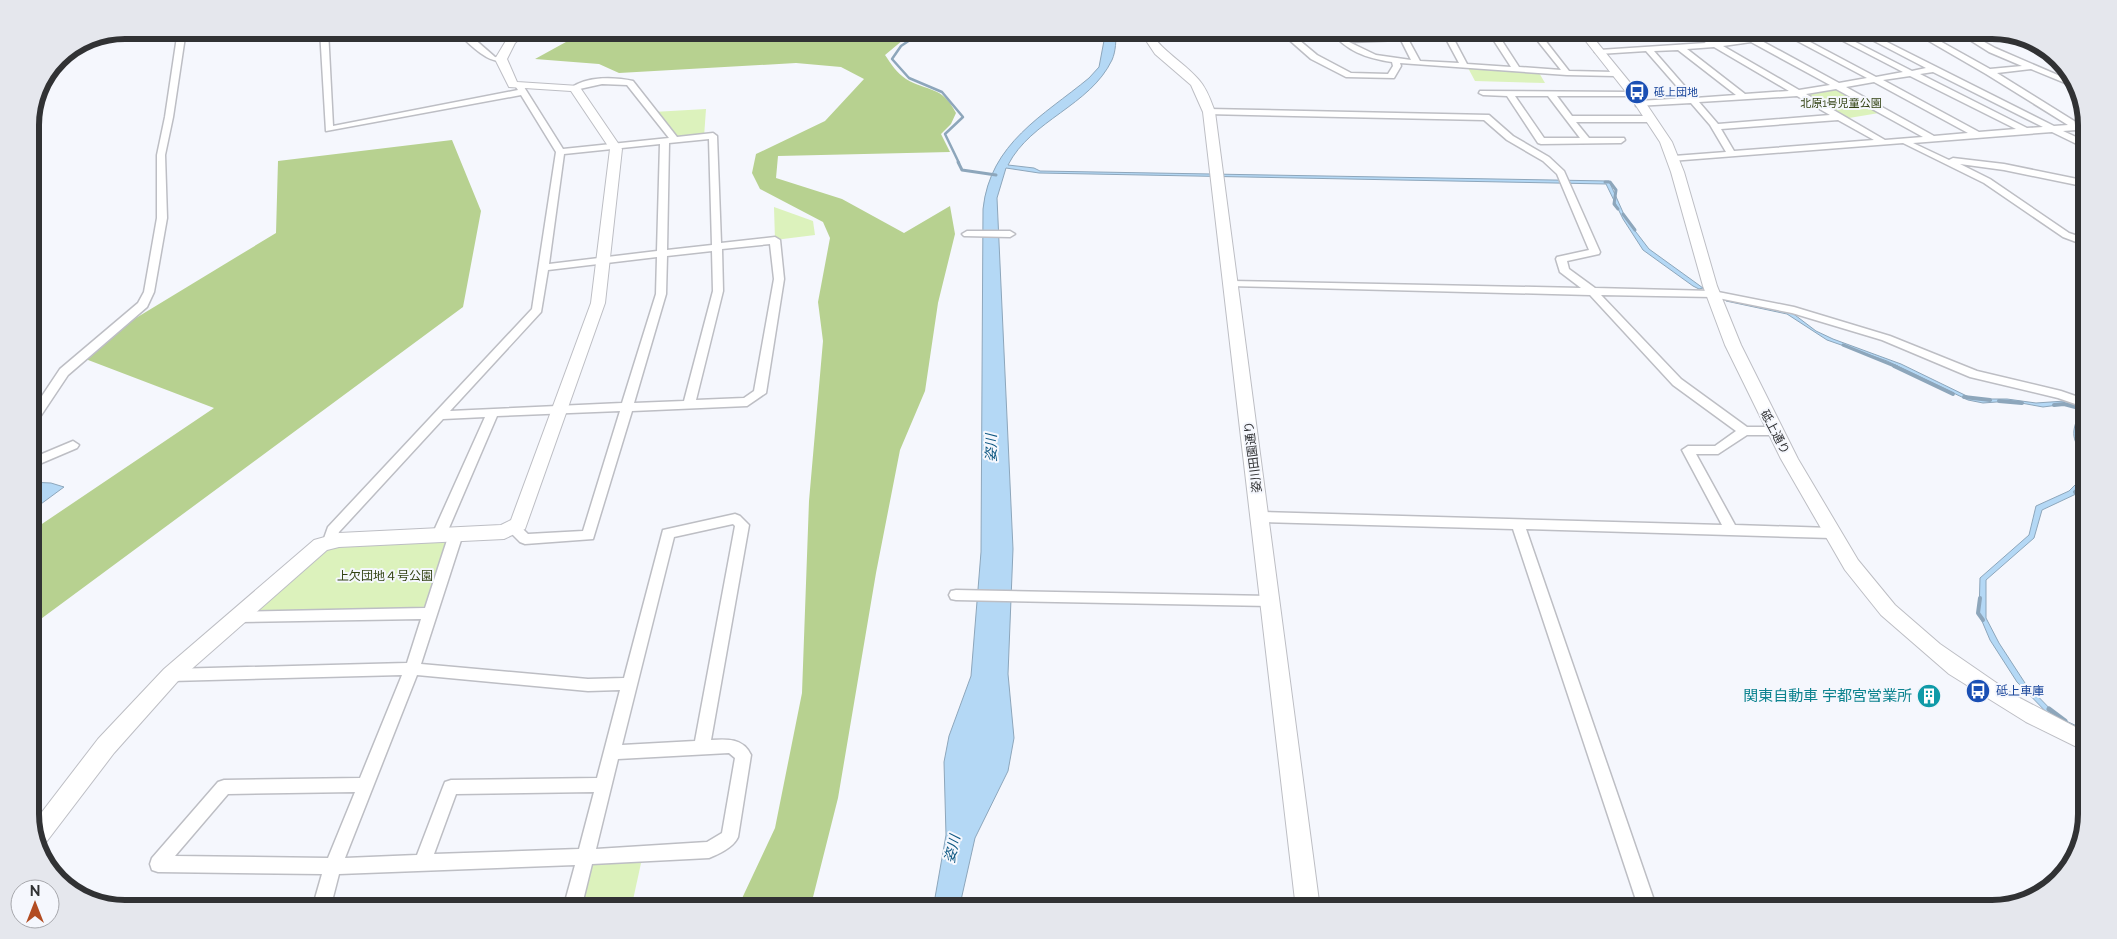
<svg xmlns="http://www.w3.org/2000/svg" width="2117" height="939" font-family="Raleway,'Noto Sans JP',sans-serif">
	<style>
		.green { fill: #dcf2bc }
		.forest { fill: #b7d190 }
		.water { fill: #b4d8f5; stroke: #8da6bb }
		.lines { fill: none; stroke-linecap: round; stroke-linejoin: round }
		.stream-far3 { stroke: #8da6bb; stroke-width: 2.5 }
		.stream-far2 { stroke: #8da6bb; stroke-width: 3 }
		.stream-far1 { stroke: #8da6bb; stroke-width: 4 }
		.stream { stroke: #8da6bb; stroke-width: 5 }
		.street-casing { stroke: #bdbec4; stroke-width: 3 }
		.secondary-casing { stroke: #bdbec4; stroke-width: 2 }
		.street { fill: #fff; fill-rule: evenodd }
		.secondary { fill: #fff; fill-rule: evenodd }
		.labels { text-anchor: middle; stroke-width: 4; stroke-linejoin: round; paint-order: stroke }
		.far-transit-label { font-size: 11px; fill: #164399; stroke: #f5f7fd; text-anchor: start }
		.far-park-label { font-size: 11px; fill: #314112; stroke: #f5f7fd }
		.street-label { font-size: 12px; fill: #313234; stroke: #f5f7fd }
		.park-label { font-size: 12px; fill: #314112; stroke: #f5f7fd }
		.transit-label { font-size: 12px; fill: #164399; stroke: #f5f7fd; text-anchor: start }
		.water-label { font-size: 14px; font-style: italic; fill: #0e5883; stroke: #f5f7fd }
		.near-culture-label { font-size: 15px; fill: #0d838f; stroke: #f5f7fd; text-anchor: end }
		.rim { fill: none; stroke: #313234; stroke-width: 6 }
	</style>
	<rect width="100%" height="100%" fill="#f5f7fd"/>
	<!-- green -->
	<g class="green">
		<path d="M 1467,66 L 1538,71 L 1545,83 L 1475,81 Z"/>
		<path d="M 1838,86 L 1885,112 L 1843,119 L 1797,93 Z"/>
		<path d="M 706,109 L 704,137 L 675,140 L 653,112 Z"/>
		<path d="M 774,207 L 813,221 L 815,235 L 775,240 Z"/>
		<path d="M 456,534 L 430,613 L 239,616 L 321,545 Z"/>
		<path d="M 643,854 L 631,909 L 572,909 L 585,857 Z"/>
	</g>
	<!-- forest -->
	<g class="forest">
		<path d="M 601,30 L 915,30 L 885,55 C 891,64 897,73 906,79 C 927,92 942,85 956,113 L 951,124 L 941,134 L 950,152 L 778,156 L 776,178 L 842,199 L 904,233 L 950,206 L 955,234 L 938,303 L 925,391 L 900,450 L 876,573 L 838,798 L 810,909 L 737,909 L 775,828 L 802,693 L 809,501 L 823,341 L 818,302 L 830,238 L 823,222 L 760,189 L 752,173 L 756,154 L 825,121 L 864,79 L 841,67 L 796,63 L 619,73 L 599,64 L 535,59 L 575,37 Z"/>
		<path d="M 452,140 L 481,211 L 463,307 L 30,627 L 30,532 L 214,408 L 75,355 L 276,233 L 278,161 Z"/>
	</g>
	<!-- water -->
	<g class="water">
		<path d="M 1106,30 L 1116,30 C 1116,40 1116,51 1112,60 C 1090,106 1031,120 1008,165 L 1034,168 L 1040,171 L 1609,181 L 1626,219 L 1649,249 L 1703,288 L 1699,289 L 1693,286 L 1643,250 L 1623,219 L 1606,184 L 1039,173 L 1006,168 L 997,198 L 1013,549 L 1008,674 L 1014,738 L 1008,771 L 975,838 L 959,909 L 933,909 L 946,835 L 944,762 L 949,736 L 971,676 L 981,552 L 983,209 C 990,143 1043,116 1089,78 L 1099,67 Z"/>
		<path d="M 1726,299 L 1791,312 L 1816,331 L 1833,339 L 1901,364 L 1973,399 L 2007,399 L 2036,403 L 2065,401 L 2087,410 L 2087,415 L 2079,434 L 2087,451 L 2087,464 C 2075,439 2068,439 2080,412 L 2076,408 L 2066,404 L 2043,407 L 2010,401 L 1983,403 L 1968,400 L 1887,361 L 1827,340 L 1787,314 L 1726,301 Z"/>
		<path d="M 2087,473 L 2087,481 L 2076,494 L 2042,510 L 2034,538 L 1986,580 L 1986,618 L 1999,643 L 2025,683 L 2058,717 L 2087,731 L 2087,735 L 2052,718 L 2017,682 L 1990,640 L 1979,614 L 1980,578 L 2029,535 L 2036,506 L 2069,491 Z"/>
		<path d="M 30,482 L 51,483 L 64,487 L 30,512 Z"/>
	</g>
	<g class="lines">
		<!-- stream-far3 -->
		<path class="stream-far3" d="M 925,30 L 901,46 L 892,59 L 909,78 L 942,92 L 963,117 L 945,134 L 959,163"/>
		<!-- stream-far2 -->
		<g class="stream-far2">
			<path d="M 958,162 L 962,170 L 996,175"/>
			<path d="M 1605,182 L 1610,182 L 1616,190 L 1614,204 L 1618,209"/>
			<path d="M 1623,214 L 1635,230"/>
			<path d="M 1843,345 L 1897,367"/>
		</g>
		<!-- stream-far1 -->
		<g class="stream-far1">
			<path d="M 1894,366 L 1953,394"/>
			<path d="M 1964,397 L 1990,400"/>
			<path d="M 1999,401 L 2022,403"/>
			<path d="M 2054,405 L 2064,404 L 2079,408"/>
			<path d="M 2075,492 L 2087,482"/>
			<path d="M 1980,598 L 1978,613 L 1983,620"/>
		</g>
		<!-- stream -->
		<path class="stream" d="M 2049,709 L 2065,721"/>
		<!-- street casing -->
		<g class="street-casing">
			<g id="street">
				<path d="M 178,30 L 186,30 L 173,117 L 165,155 L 167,218 L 154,292 L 147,307 L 68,375 L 34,426 L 30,427 L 30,414 L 60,369 L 138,303 L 144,292 L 157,218 L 157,155 L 165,117 Z"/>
				<path d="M 320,30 L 328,30 L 333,126 L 518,90 L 516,87 L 520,85 L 524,87 L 563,149 L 669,138 L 627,85 L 602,84 L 575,90 L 571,88 C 586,76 615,77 633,81 L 677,137 L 713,133 L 717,136 L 721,243 L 775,237 L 780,240 L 784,279 L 766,393 L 747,406 L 632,411 L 593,539 L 525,544 L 520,542 L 506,528 L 508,525 C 517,522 522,528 528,534 L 583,531 L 620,411 L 497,416 L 446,535 L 444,538 L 434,538 L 432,535 L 485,417 L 443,419 L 339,532 L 335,544 L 325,544 L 323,541 L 328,527 L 532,309 L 556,152 L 521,95 L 326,131 ZM 709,139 L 712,245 L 667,250 L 669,143 ZM 660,144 L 657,251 L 549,264 L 564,154 ZM 770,244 L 774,279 L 754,391 L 744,398 L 696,400 L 723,291 L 722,249 ZM 712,251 L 713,291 L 684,401 L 634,403 L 666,294 L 667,256 ZM 657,257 L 656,294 L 622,403 L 450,411 L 541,312 L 548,270 Z"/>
				<path d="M 455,30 L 464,30 L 495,57 L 505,59 C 491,68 465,40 455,30 Z"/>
				<path d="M 1278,30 L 1287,30 L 1317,55 L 1351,73 L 1388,74 L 1393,66 L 1392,62 C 1365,58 1347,51 1329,30 L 1337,30 L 1345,38 L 1443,33 L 1441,30 L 1449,30 L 1467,64 L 1511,67 L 1487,30 L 1495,30 L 1519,67 L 1561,70 L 1529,30 L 1537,30 L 1569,71 L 1615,72 L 1619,74 L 1615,76 L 1567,75 L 1400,63 L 1401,66 L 1394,78 L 1346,77 L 1311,59 ZM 1445,37 L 1459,63 L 1420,61 L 1408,39 ZM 1401,40 L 1411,60 L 1376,55 L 1349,42 Z"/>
				<path d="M 1608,30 L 1643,30 L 1639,32 L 1585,36 L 1581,34 L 1585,32 Z"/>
				<path d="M 1685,30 L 1694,30 L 1716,42 L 1745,38 L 1732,30 L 1742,30 L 1754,37 L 1782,32 L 1779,30 L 1816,30 L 1797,35 L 1876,77 L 1903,72 L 1822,30 L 1832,30 L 1912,71 L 1926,68 L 1853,30 L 1863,30 L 2054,126 L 2068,125 L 1986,74 L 1910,30 L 1920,30 L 1990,69 L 2022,66 L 1989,52 L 1954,30 L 1963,30 L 1995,48 L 2074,82 L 2075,87 L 2031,69 L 1997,73 L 2087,129 L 2087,136 L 2076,130 L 2063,131 L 2087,142 L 2087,149 L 2052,132 L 1913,143 L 1949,160 L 1953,158 L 2004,164 L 2087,181 L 2087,187 L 2004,170 L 1960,164 L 1990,179 L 2069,233 L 2087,239 L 2087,246 L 2063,237 L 1984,183 L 1903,143 L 1671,161 L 1669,159 L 1674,156 L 1726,152 L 1710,125 L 1691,103 L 1636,106 L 1636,102 L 1639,101 L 1687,98 L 1646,51 L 1599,54 L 1595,52 L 1599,50 L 1706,43 ZM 1788,36 L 1867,78 L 1839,83 L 1760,40 ZM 1751,42 L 1830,85 L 1799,90 L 1723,46 ZM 1714,47 L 1789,91 L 1745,94 L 1687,49 ZM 1678,50 L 1736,95 L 1695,98 L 1654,51 ZM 1933,72 L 2043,127 L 2027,128 L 1920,74 ZM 1910,76 L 2016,129 L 1979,132 L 1883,80 ZM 1874,82 L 1968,133 L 1934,136 L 1846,87 ZM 1836,89 L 1923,137 L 1885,140 L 1806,94 ZM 1797,96 L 1830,115 L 1718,124 L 1699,102 ZM 1838,120 L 1874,140 L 1734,151 L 1721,129 Z"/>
				<path d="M 1480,91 L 1632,92 L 1636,94 L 1635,96 L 1557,96 L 1572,116 L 1651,116 L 1655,119 L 1651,122 L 1576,122 L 1589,138 L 1624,138 L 1625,140 L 1621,143 L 1541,144 L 1538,143 L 1507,96 L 1483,95 L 1479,93 ZM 1515,96 L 1548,96 L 1580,138 L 1544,138 Z"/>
				<path d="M 1209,109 L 1489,115 L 1513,136 L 1549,157 L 1564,171 L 1600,252 L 1599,254 L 1567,261 L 1569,269 L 1595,288 L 1713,291 L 1794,307 L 1890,336 L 1977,371 L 2061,391 L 2087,400 L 2087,408 L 2058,398 L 1970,377 L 1882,340 L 1792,313 L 1713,297 L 1601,295 L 1681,379 L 1747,427 L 1774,427 L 1780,431 L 1774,435 L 1747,435 L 1718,454 L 1696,454 L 1735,525 L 1831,528 L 1836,530 L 1838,533 L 1836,536 L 1831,538 L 1526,529 L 1657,909 L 1639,909 L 1513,529 L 1261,522 L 1256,520 L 1254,517 L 1256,514 L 1261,512 L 1722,525 L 1682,450 L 1688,446 L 1715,446 L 1736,431 L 1673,385 L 1590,295 L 1228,286 L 1227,284 L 1232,281 L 1581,288 L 1560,272 L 1556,259 L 1557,257 L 1589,250 L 1557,174 L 1543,161 L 1507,140 L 1484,120 L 1206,114 L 1206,110 Z"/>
				<path d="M 967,231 L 1010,231 L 1015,234 L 1010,237 L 964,236 L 962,234 Z"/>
				<path d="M 73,441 L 79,445 L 77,448 L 30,468 L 30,459 Z"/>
				<path d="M 735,514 L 740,516 L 749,525 L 711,740 C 727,739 743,738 751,755 L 738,837 C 734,847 719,854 709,858 L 592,864 L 581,909 L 563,909 L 575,865 L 339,874 L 330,909 L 312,909 L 322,874 L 158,872 L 152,870 L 150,864 L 152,858 L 218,782 L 224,780 L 360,778 L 402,675 L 171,681 L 166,679 L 164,675 L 166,671 L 171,669 L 407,663 L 421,619 L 239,622 L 234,620 L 232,616 L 234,612 L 425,608 L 449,534 L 451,531 L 461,531 L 463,534 L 421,664 L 588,679 L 624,678 L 663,530 ZM 733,524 L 735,526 L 695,741 L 622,745 L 674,537 ZM 417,675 L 588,691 L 620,690 L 597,778 L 451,780 L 445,782 L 443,787 L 417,855 L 345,858 ZM 729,753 L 735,758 L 722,833 L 707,842 L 596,849 L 618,759 ZM 355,792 L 328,858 L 175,856 L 228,794 ZM 594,792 L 579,849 L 434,854 L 456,794 Z"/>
				<path d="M 956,590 L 1270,596 L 1275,597 L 1277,601 L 1275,605 L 1270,606 L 956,600 L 951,599 L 949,595 L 951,591 Z"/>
			</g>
		</g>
		<!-- secondary casing -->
		<g class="secondary-casing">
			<g id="secondary">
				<path d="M 518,30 L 529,30 L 515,43 L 507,59 L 517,82 L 579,86 L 622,149 L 605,303 L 525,529 L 504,539 L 339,547 L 327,550 L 178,681 L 114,753 L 44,845 L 39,847 L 32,825 L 98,739 L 164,669 L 314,540 L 339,533 L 501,525 L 511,520 L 591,303 L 610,149 L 571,91 L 509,87 L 495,59 L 507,39 Z"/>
				<path d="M 1139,30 L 1149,30 C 1162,52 1183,61 1199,80 C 1207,89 1211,101 1215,112 L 1320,909 L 1296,909 L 1203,112 L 1191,85 L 1155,54 Z"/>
				<path d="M 1577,30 L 1587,30 L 1641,96 L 1672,142 L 1684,172 L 1717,286 L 1741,345 L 1798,459 L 1858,560 L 1895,605 L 1940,644 L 2014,695 L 2087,733 L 2087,752 L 2026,722 L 1949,674 L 1881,615 L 1845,570 L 1781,459 L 1725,345 L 1703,286 L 1671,172 L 1660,142 L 1633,101 Z"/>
			</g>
		</g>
		<!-- street -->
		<use href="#street" class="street"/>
		<!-- secondary -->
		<use href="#secondary" class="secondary"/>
	</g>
	<!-- icons -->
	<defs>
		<g id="bus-disc" transform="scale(1.25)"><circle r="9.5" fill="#1a4fb4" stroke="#f5f7fd"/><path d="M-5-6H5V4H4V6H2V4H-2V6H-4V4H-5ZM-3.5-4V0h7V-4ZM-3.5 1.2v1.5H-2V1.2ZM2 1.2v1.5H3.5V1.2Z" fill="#fff"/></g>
		<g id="building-disc" transform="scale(1.25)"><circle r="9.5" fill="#0f9aa8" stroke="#f5f7fd"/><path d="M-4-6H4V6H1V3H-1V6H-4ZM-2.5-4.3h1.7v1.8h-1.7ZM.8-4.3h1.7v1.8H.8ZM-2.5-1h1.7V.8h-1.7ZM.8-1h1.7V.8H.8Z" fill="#fff"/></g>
	</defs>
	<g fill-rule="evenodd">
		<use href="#bus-disc" x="1637" y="92"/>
		<use href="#bus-disc" x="1978" y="691"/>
		<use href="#building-disc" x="1929" y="696"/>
	</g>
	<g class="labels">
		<!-- far-transit labels -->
		<g class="far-transit-label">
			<text x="1654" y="96">砥上団地</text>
		</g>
		<!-- far-park labels -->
		<g class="far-park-label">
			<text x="1841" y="107">北原1号児童公園</text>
		</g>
		<!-- street labels -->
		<g class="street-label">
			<text transform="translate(1775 432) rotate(62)" y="4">砥上通り</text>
			<text transform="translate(1253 457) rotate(-97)" y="4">姿川田園通り</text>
		</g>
		<!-- park labels -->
		<g class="park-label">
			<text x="385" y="580">上欠団地４号公園</text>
		</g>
		<!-- transit labels -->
		<g class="transit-label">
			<text x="1996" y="695">砥上車庫</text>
		</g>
		<!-- water labels -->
		<g class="water-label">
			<text transform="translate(991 448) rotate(-90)" y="5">姿川</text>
			<text transform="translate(952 849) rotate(-77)" y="5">姿川</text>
		</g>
		<!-- near-culture labels -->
		<g class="near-culture-label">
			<text x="1912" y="701">関東自動車 宇都宮営業所</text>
		</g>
	</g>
	<!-- crop -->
	<path d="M0 0H2117V939H0ZM125 39H1992A86 86 0 0 1 2078 125V814A86 86 0 0 1 1992 900H125A86 86 0 0 1 39 814V125A86 86 0 0 1 125 39Z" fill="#e5e7ed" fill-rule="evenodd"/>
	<path class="rim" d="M125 39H1992A86 86 0 0 1 2078 125V814A86 86 0 0 1 1992 900H125A86 86 0 0 1 39 814V125A86 86 0 0 1 125 39Z"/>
	<!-- north arrow -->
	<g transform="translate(35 904)"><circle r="24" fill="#f5f7fd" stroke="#a7a8ad"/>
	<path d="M0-4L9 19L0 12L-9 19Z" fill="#b24c22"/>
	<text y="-8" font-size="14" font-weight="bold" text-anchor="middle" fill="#313234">N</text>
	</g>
</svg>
